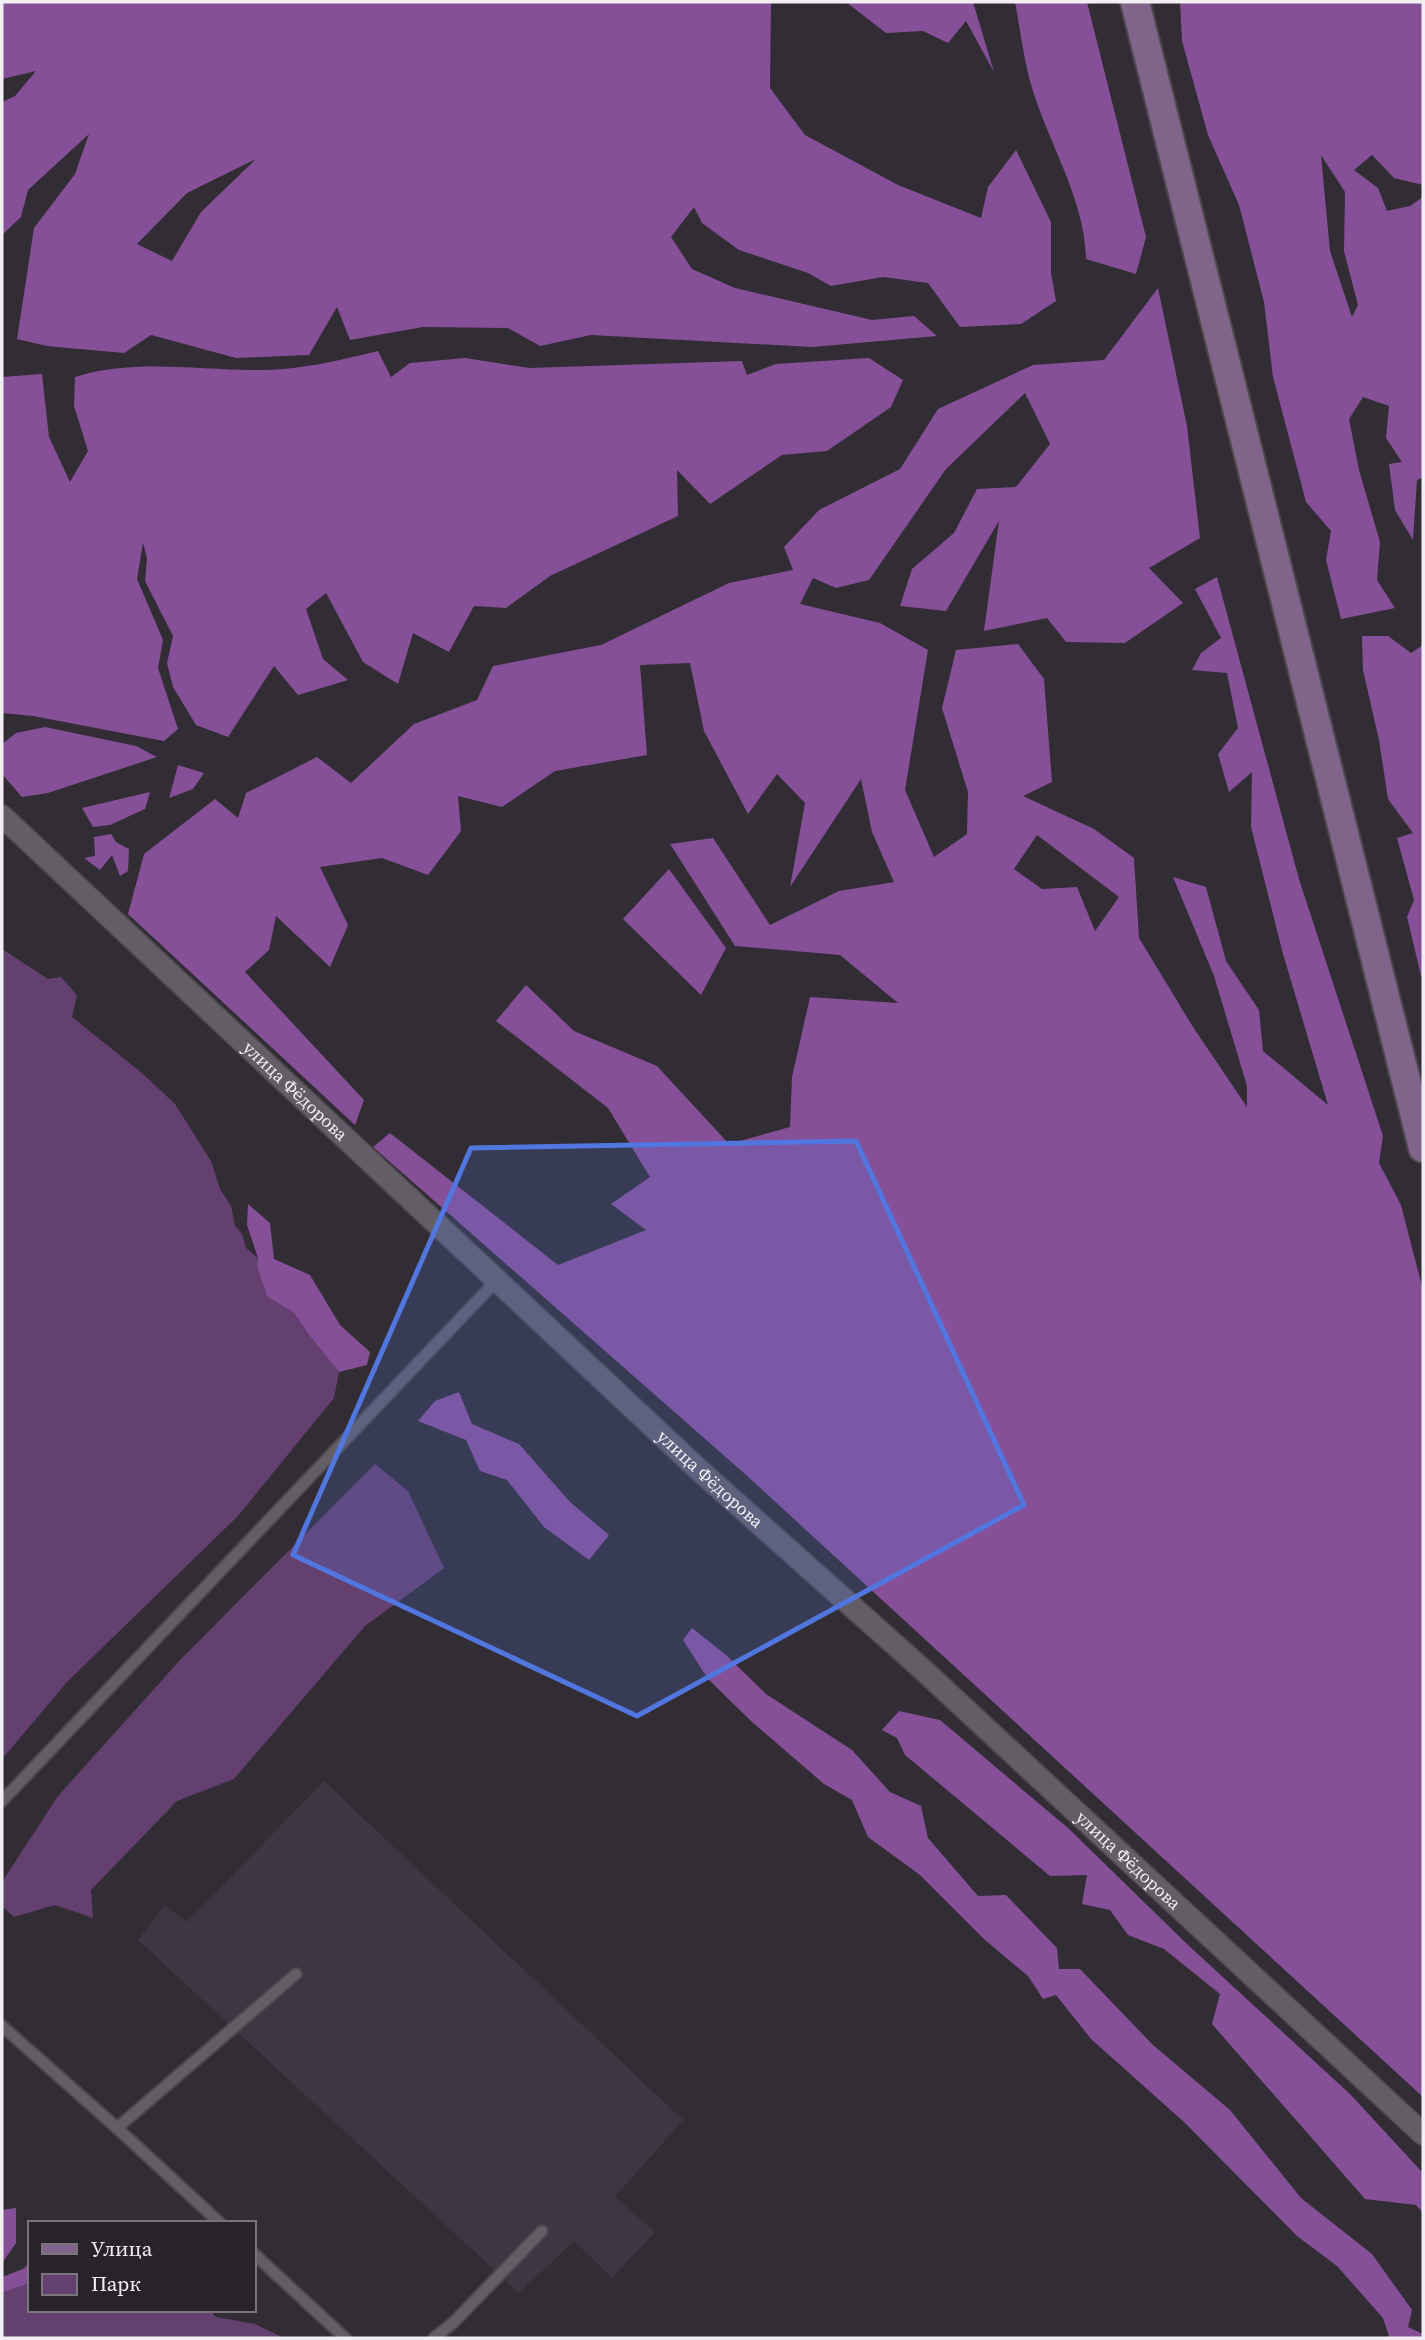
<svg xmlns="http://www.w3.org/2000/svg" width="1425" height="2340" font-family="'Source Serif 4',serif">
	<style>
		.built { fill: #3f3643 }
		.green { fill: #644071 }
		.forest { fill: #855098; fill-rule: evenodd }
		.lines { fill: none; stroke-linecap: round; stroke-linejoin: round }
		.lane-casing { stroke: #4e4950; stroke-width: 14 }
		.street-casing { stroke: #4e4950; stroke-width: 24 }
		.secondary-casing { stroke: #4e4950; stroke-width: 32 }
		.lane { stroke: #635d66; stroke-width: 10 }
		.street { stroke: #635d66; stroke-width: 21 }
		.secondary { stroke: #806489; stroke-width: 28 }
		.marked { fill: #5276df; fill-opacity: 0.2; stroke: #5276df; stroke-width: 5; stroke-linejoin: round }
		.labels { text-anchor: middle; stroke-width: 7; stroke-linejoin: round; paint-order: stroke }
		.street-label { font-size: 18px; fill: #f2eff4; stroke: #28232a }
	</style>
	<rect width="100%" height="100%" fill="#322c34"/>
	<!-- built -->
	<path class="built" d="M 324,1781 L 683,2120 L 615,2197 L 655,2232 L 612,2278 L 574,2241 L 519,2293 L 138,1940 L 165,1905 L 187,1922 Z"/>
	<!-- green -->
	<g class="green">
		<path d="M 2,949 L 48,979 L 61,977 L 77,995 L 72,1017 L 143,1074 L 175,1104 L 211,1161 L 220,1189 L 231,1206 L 235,1226 L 242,1234 L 246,1248 L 258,1258 L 257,1267 L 267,1295 L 294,1313 L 309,1335 L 339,1372 L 334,1398 L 238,1516 L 68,1681 L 2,1759 Z"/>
		<path d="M 375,1464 L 408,1491 L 444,1568 L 365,1626 L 234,1779 L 177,1801 L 91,1890 L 93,1918 L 55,1905 L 14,1917 L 2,1906 L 2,1882 L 58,1796 L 181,1659 Z"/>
		<path d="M 30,2283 L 30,2310 L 210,2310 L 216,2317 L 255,2324 L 284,2338 L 2,2338 L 2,2293 Z"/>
	</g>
	<!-- forest -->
	<g class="forest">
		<path d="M 2,2 L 771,2 L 770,88 L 805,135 L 898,185 L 981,218 L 988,187 L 1016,150 L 1051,222 L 1051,273 L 1056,301 L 1021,324 L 960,327 L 928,283 L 883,277 L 831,286 L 808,273 L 739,250 L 702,223 L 694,207 L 671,237 L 692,269 L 735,288 L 872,320 L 914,316 L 937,336 L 812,347 L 591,335 L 540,346 L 508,328 L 423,327 L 350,340 L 337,307 L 309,355 L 236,358 L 151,335 L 124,353 L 47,346 L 17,339 L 34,228 L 75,174 L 89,134 L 28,190 L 21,217 L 2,235 L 2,102 L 15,96 L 36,71 L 2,79 ZM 256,159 L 201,212 L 172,261 L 137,244 L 187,193 Z"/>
		<path d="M 846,2 L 973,2 L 994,72 L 966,21 L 948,43 L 923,31 L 886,33 Z"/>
		<path d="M 1015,2 L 1087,2 L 1146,237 L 1136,274 L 1086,259 C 1085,197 1046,140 1030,81 C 1023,55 1020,28 1015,2 Z"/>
		<path d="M 1180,2 L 1423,2 L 1423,185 L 1394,178 L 1372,155 L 1354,170 L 1378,188 L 1387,211 L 1410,206 L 1423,197 L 1423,477 L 1417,480 L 1413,540 L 1395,510 L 1389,464 L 1402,462 L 1386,438 L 1389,406 L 1363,397 L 1349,419 L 1359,470 L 1380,542 L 1377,580 L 1395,608 L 1341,619 L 1326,560 L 1331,531 L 1306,502 L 1273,377 L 1264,302 L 1239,205 L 1208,135 L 1182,41 ZM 1321,155 L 1345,192 L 1344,251 L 1358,305 L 1352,317 L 1330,251 Z"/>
		<path d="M 1158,288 L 1187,426 L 1200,538 L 1149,568 L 1183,603 L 1125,643 L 1066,642 L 1047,618 L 984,631 L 999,521 L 946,611 L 900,606 L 912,569 L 954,533 L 977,489 L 1016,487 L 1050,444 L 1025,393 L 946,469 L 869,580 L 836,588 L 813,578 L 800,604 L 880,623 L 928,650 L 905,790 L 934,857 L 967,834 L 968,792 L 942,708 L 956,650 L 1018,644 L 1044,679 L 1052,782 L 1023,796 L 1094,829 L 1134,858 L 1139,938 L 1193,1027 L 1247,1107 L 1247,1086 L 1214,976 L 1173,877 L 1206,887 L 1226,961 L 1259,1010 L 1263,1051 L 1328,1105 L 1283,954 L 1251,827 L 1252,772 L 1229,792 L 1218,754 L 1238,728 L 1227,673 L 1192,670 L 1201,653 L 1221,638 L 1195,589 L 1217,577 L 1299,879 L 1383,1136 L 1379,1163 L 1401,1205 L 1423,1290 L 1423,2097 L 745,1474 L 373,1147 L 390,1133 L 558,1265 L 646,1230 L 611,1204 L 650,1177 L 608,1108 L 496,1021 L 526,985 L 574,1031 L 657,1066 L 729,1144 L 790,1127 L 792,1077 L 810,997 L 898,1003 L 840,955 L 735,946 L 670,844 L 713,838 L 770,925 L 839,891 L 894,882 L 872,832 L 861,779 L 790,887 L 805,803 L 777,774 L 748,814 L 704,731 L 690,663 L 640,665 L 647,755 L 555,771 L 502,807 L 458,796 L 461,831 L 428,875 L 382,858 L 320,867 L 348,925 L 330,967 L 276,916 L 269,950 L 245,972 L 364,1100 L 355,1125 L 128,914 L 144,854 L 215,799 L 238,818 L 246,793 L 317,757 L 351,783 L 414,724 L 477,700 L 493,666 L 601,645 L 729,583 L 793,570 L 784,547 L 819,510 L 900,469 L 938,409 L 1033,365 L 1104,360 ZM 1037,835 L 1119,897 L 1095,931 L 1077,887 L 1042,889 L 1014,869 Z"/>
		<path d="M 378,351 L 391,377 L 410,363 L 465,358 L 529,368 L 742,361 L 747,375 L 776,364 L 869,358 L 903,380 L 891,407 L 827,451 L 782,455 L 710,504 L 677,470 L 678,516 L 550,576 L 506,608 L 474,606 L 449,652 L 413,633 L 398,684 L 363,662 L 326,593 L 306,609 L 323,659 L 348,680 L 298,695 L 274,666 L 228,737 L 196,725 L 173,687 L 167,663 L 173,636 L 145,581 L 147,558 L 143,543 L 137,579 L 163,640 L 158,668 L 178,729 L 164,741 L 33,716 L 2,713 L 2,377 L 42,374 L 49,437 L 70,482 L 88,451 L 74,406 L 75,377 C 135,358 200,371 262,370 C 301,370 340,360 378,351 Z"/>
		<path d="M 1362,636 L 1388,636 L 1411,653 L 1423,645 L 1423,984 L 1407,917 L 1414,900 L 1397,838 L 1413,833 L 1388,799 L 1379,740 L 1363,670 Z"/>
		<path d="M 45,727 L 136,746 L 157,757 L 48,793 L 22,797 L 2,774 L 2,744 L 16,733 Z"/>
		<path d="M 178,765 L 204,773 L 193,789 L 169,798 Z"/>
		<path d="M 150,792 L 145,809 L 110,825 L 93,827 L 82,808 Z"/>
		<path d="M 111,834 L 116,842 L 129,849 L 128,871 L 120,876 L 112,855 L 100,870 L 84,858 L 95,856 L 94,837 Z"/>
		<path d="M 669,869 L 726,948 L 701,995 L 623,919 Z"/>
		<path d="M 248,1204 L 270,1223 L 274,1259 L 310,1275 L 340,1325 L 370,1352 L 367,1365 L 339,1372 L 309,1335 L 294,1313 L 267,1296 L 257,1267 L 258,1258 L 247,1225 Z"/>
		<path d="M 459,1392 L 472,1424 L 519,1444 L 570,1502 L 609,1535 L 589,1560 L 544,1527 L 507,1480 L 480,1471 L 466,1440 L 418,1421 L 435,1401 Z"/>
		<path d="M 692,1628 L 726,1655 L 766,1694 L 852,1750 L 890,1792 L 921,1806 L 928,1838 L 978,1896 L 1006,1895 L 1057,1948 L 1059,1969 L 1080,1969 L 1153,2045 L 1230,2110 L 1301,2198 L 1372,2254 L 1412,2310 L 1408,2327 L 1423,2334 L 1423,2338 L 1387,2338 L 1389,2336 L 1383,2318 L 1337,2266 L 1297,2236 L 1184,2122 L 1091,2039 L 1056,1995 L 1043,1999 L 1028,1976 L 985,1940 L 920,1875 L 868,1837 L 852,1800 L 824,1784 L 752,1722 L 708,1679 L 683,1640 Z"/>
		<path d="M 899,1711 L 940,1720 L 1068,1828 L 1188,1945 L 1350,2094 L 1423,2173 L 1423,2213 L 1416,2205 L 1365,2199 L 1212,2024 L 1220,1994 L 1164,1949 L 1128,1935 L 1110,1910 L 1082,1904 L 1087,1875 L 1050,1876 L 905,1755 L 897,1738 L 882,1730 Z"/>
		<path d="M 16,2208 L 16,2243 L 2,2263 L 2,2210 Z"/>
		<path d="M 30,2263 L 30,2283 L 2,2293 L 2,2277 L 23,2269 Z"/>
	</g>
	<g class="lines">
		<!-- lane casing -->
		<g class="lane-casing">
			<g id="lane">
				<path d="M 2,1801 L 497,1280"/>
				<path d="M 2,2026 L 117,2128 L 220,2223"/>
				<path d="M 117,2128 L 296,1974"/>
				<path d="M 254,2254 L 345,2338"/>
				<path d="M 434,2338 L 453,2323 L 542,2231"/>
			</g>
		</g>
		<!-- street casing -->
		<g class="street-casing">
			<g id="street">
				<path id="s1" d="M 2,816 L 698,1469 L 921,1668 L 1423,2134"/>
			</g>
		</g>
		<!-- secondary casing -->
		<g class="secondary-casing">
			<path id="secondary" d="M 1135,2 L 1423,1148"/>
		</g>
		<!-- lane -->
		<use href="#lane" class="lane"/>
		<!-- street -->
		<use href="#street" class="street"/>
		<!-- secondary -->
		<use href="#secondary" class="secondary"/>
	</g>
	<!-- marked area -->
	<path class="marked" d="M 856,1141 L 1024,1505 L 637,1716 L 293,1555 L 471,1148 Z"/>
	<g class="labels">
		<!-- street labels -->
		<g class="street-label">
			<text dy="6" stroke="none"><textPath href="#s1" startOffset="402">улица Фёдорова</textPath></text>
			<text dy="6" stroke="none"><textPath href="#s1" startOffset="970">улица Фёдорова</textPath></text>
			<text dy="6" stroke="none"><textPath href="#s1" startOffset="1536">улица Фёдорова</textPath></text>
		</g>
	</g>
	<!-- border -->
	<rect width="1425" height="2340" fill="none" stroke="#f2eff4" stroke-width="7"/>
	<!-- legend -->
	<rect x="28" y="2221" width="228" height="91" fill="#28232a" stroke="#79757b" stroke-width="2"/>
	<rect x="42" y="2244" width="35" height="10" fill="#806489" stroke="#79757b" stroke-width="2"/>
	<text x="91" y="2256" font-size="21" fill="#f2eff4">Улица</text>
	<rect x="42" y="2274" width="35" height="21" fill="#644071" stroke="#79757b" stroke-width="2"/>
	<text x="91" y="2291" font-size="21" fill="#f2eff4">Парк</text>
</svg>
